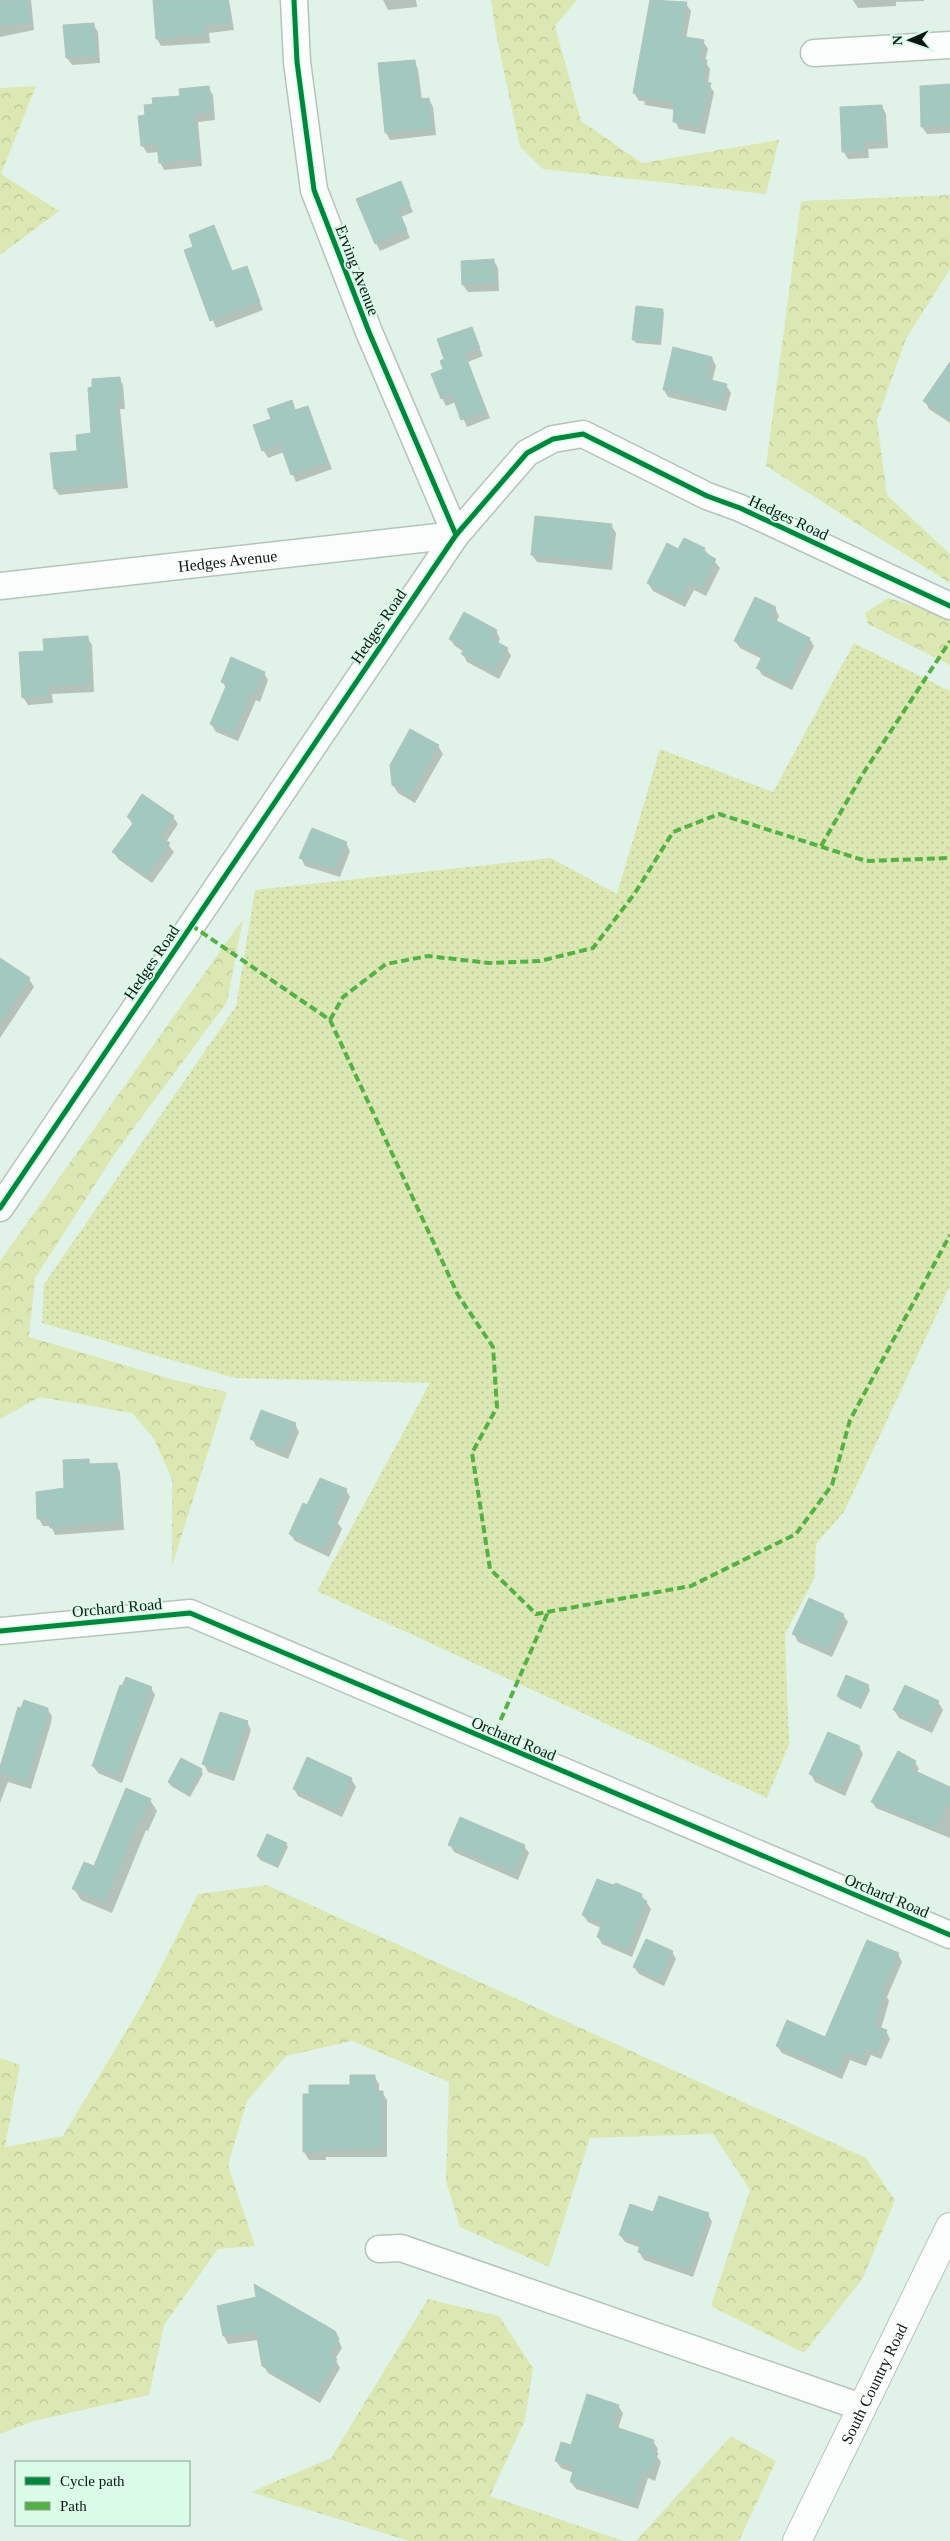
<svg xmlns="http://www.w3.org/2000/svg" width="950" height="2541" font-family="'Times New Roman',serif">
	<style>
		.grass { fill: url(#grass-dots) }
		.forest { fill: url(#forest-crowns) }
		.shadow { fill: #0003 }
		.building { fill: #a2c8c0; stroke: #b2c2bc }
		.lines { fill: none; stroke-linecap: round; stroke-linejoin: round }
		.street-casing { stroke: #b5c4bb; stroke-width: 29 }
		.secondary-casing { stroke: #b5c4bb; stroke-width: 30 }
		.street { stroke: #fafdfc; stroke-width: 26 }
		.secondary { stroke: #fafdfc; stroke-width: 28 }
		.quiet { stroke: #54b144; stroke-width: 4; stroke-dasharray: 8 4; stroke-linecap: butt }
		.cycleway-casing { stroke: #d9fbe8; stroke-width: 8 }
		.cycleway { stroke: #00873e; stroke-width: 5 }
		.labels { text-anchor: middle; stroke-width: 4; stroke-linejoin: round; paint-order: stroke }
		.street-label { font-size: 16px; fill: #0b1711; stroke: #d9fbe8 }
	</style>
	<defs>
		<pattern id="grass-dots" width="8" height="8" patternUnits="userSpaceOnUse" patternTransform="scale(1.25)"><rect width="8" height="8" fill="#dce8b3"/><path d="M2 2h.1M6 6h.1" fill="none" stroke="#bbc699" stroke-width="1.8" stroke-linecap="round"/></pattern>
		<pattern id="forest-crowns" width="20" height="18" patternUnits="userSpaceOnUse" patternTransform="scale(1.25)"><rect width="20" height="18" fill="#dce8b3"/><path d="M2 6a3 3 0 1 1 6 0M12 15a3 3 0 1 1 6 0" fill="none" stroke="#bbc699"/></pattern>
	</defs>
	<rect width="100%" height="100%" fill="#e1f3e9"/>
	<!-- grass -->
	<path class="grass" d="M 854,643 L 950,691 L 950,1286 L 844,1512 L 816,1544 L 815,1577 L 785,1634 L 789,1744 L 767,1798 L 317,1591 L 430,1383 L 235,1378 L 42,1323 L 44,1284 L 236,1006 L 255,890 L 551,858 L 617,894 L 660,749 L 773,792 Z"/>
	<!-- forest -->
	<g class="forest">
		<path d="M 491,0 L 577,0 L 555,26 L 581,121 L 642,163 L 779,140 L 766,194 L 543,169 L 520,147 L 496,34 Z"/>
		<path d="M 36,86 L 1,174 L 59,211 L 0,255 L 0,88 Z"/>
		<path d="M 950,195 L 950,269 L 906,339 L 877,420 L 887,495 L 950,554 L 950,583 L 766,466 L 801,201 Z"/>
		<path d="M 888,598 L 932,611 L 950,619 L 950,665 L 868,624 L 865,613 Z"/>
		<path d="M 243,919 L 227,1002 L 116,1152 L 35,1278 L 29,1337 L 175,1380 L 227,1392 L 172,1566 L 172,1479 L 154,1439 L 132,1413 L 40,1397 L 0,1419 L 0,1261 Z"/>
		<path d="M 267,1885 L 866,2158 L 895,2200 L 863,2278 L 804,2353 L 711,2306 L 750,2190 L 713,2134 L 590,2138 L 549,2267 L 460,2227 L 446,2181 L 449,2082 L 352,2041 L 286,2056 L 247,2101 L 228,2165 L 255,2246 L 218,2249 L 164,2325 L 149,2395 L 34,2421 L 0,2434 L 0,2058 L 20,2065 L 5,2147 L 63,2136 L 143,2003 L 198,1894 Z"/>
		<path d="M 428,2299 L 499,2316 L 533,2368 L 525,2420 L 490,2496 L 624,2541 L 409,2541 L 251,2492 L 331,2458 Z"/>
		<path d="M 731,2436 L 776,2461 L 739,2541 L 636,2541 Z"/>
	</g>
	<!-- shadow -->
	<g class="shadow">
		<path d="M 0,0 L 31,0 L 34,30 L 0,37 Z"/>
		<path d="M 154,0 L 229,0 L 234,30 L 209,33 L 210,43 L 161,46 L 157,39 Z"/>
		<path d="M 383,0 L 416,0 L 417,7 L 388,10 Z"/>
		<path d="M 652,0 L 686,4 L 691,11 L 686,39 L 703,41 L 708,49 L 705,61 L 710,69 L 708,84 L 714,92 L 705,134 L 679,129 L 675,121 L 675,110 L 645,105 L 644,101 L 639,101 L 634,93 Z"/>
		<path d="M 853,0 L 924,0 L 924,1 L 896,2 L 896,6 L 858,8 Z"/>
		<path d="M 93,24 L 98,32 L 100,63 L 72,65 L 67,58 Z"/>
		<path d="M 414,61 L 418,69 L 422,100 L 429,99 L 433,107 L 436,135 L 390,140 L 386,133 Z"/>
		<path d="M 950,86 L 950,133 L 927,134 L 922,127 Z"/>
		<path d="M 208,87 L 213,95 L 215,120 L 198,122 L 202,166 L 164,170 L 160,162 L 159,152 L 147,153 L 142,145 L 146,116 L 181,97 Z"/>
		<path d="M 882,106 L 886,114 L 888,148 L 868,149 L 869,158 L 848,159 L 843,151 Z"/>
		<path d="M 400,182 L 413,212 L 401,217 L 410,238 L 380,251 L 376,243 Z"/>
		<path d="M 214,227 L 233,272 L 246,267 L 263,310 L 216,328 L 186,251 L 195,248 Z"/>
		<path d="M 494,261 L 498,268 L 499,291 L 468,292 L 463,285 Z"/>
		<path d="M 662,310 L 664,313 L 661,345 L 636,343 L 634,340 Z"/>
		<path d="M 471,328 L 483,356 L 468,362 L 490,418 L 467,427 L 456,402 L 446,406 L 442,398 L 446,360 Z"/>
		<path d="M 712,358 L 716,366 L 712,382 L 726,385 L 731,393 L 726,411 L 668,397 L 664,390 Z"/>
		<path d="M 950,370 L 950,423 L 929,409 L 925,401 Z"/>
		<path d="M 119,378 L 123,385 L 125,409 L 120,409 L 128,488 L 59,495 L 55,489 L 92,434 Z"/>
		<path d="M 291,402 L 296,411 L 308,407 L 332,469 L 296,482 L 284,452 L 268,458 L 263,450 L 272,420 Z"/>
		<path d="M 611,525 L 616,533 L 612,570 L 537,562 L 532,555 Z"/>
		<path d="M 704,549 L 720,568 L 706,596 L 694,590 L 685,607 L 653,591 L 648,583 L 679,551 Z"/>
		<path d="M 775,608 L 779,616 L 776,623 L 809,638 L 814,646 L 792,690 L 762,675 L 758,668 L 762,659 L 740,648 L 735,641 Z"/>
		<path d="M 496,631 L 500,639 L 498,643 L 507,649 L 511,656 L 499,679 L 467,662 L 463,654 L 464,652 L 455,646 L 450,639 Z"/>
		<path d="M 87,637 L 92,645 L 94,692 L 52,694 L 53,703 L 28,705 L 23,697 L 46,652 Z"/>
		<path d="M 264,673 L 268,680 L 260,702 L 256,700 L 238,741 L 216,732 L 211,724 L 226,688 L 222,681 Z"/>
		<path d="M 438,746 L 443,754 L 415,803 L 398,793 L 393,785 Z"/>
		<path d="M 128,817 L 173,817 L 178,824 L 166,842 L 174,852 L 152,883 L 118,859 L 114,852 L 133,825 Z"/>
		<path d="M 346,843 L 350,851 L 340,877 L 305,866 L 301,858 Z"/>
		<path d="M 6,964 L 29,979 L 34,987 L 0,1038 L 0,974 Z"/>
		<path d="M 295,1424 L 299,1432 L 288,1459 L 256,1446 L 252,1438 Z"/>
		<path d="M 88,1460 L 91,1465 L 116,1464 L 120,1472 L 124,1530 L 55,1535 L 51,1526 L 43,1526 L 39,1519 Z"/>
		<path d="M 346,1490 L 350,1497 L 338,1523 L 342,1529 L 329,1557 L 295,1541 L 290,1534 L 308,1507 Z"/>
		<path d="M 843,1615 L 848,1622 L 832,1657 L 798,1642 L 794,1634 Z"/>
		<path d="M 868,1686 L 870,1690 L 861,1709 L 840,1699 L 838,1696 Z"/>
		<path d="M 151,1688 L 155,1695 L 122,1783 L 98,1773 L 93,1766 Z"/>
		<path d="M 938,1702 L 943,1710 L 932,1733 L 899,1718 L 894,1710 Z"/>
		<path d="M 47,1709 L 52,1716 L 51,1723 L 31,1789 L 8,1782 L 0,1803 L 0,1771 Z"/>
		<path d="M 247,1722 L 251,1730 L 234,1781 L 208,1772 L 204,1764 Z"/>
		<path d="M 859,1747 L 863,1754 L 845,1796 L 815,1782 L 811,1774 Z"/>
		<path d="M 181,1760 L 201,1770 L 203,1774 L 190,1797 L 171,1786 L 169,1782 Z"/>
		<path d="M 915,1762 L 919,1769 L 916,1773 L 950,1789 L 950,1838 L 876,1808 L 872,1802 Z"/>
		<path d="M 351,1779 L 356,1787 L 342,1817 L 298,1796 L 294,1789 Z"/>
		<path d="M 150,1800 L 157,1811 L 148,1831 L 146,1830 L 112,1913 L 81,1900 L 74,1889 L 95,1868 Z"/>
		<path d="M 286,1844 L 288,1847 L 278,1868 L 260,1860 L 258,1856 Z"/>
		<path d="M 450,1845 L 524,1846 L 529,1853 L 518,1880 L 454,1852 Z"/>
		<path d="M 641,1895 L 651,1909 L 632,1957 L 602,1944 L 598,1937 L 601,1928 L 588,1922 L 583,1915 Z"/>
		<path d="M 672,1952 L 676,1959 L 664,1986 L 639,1974 L 634,1967 Z"/>
		<path d="M 898,1954 L 902,1962 L 887,1997 L 889,2001 L 881,2029 L 886,2031 L 890,2039 L 881,2059 L 871,2055 L 866,2066 L 850,2060 L 842,2079 L 782,2053 L 777,2046 L 826,2038 Z"/>
		<path d="M 374,2076 L 379,2084 L 379,2092 L 382,2092 L 387,2100 L 387,2157 L 326,2157 L 326,2160 L 309,2160 L 304,2152 L 351,2087 Z"/>
		<path d="M 654,2214 L 708,2214 L 712,2222 L 693,2277 L 644,2260 L 639,2252 L 641,2248 L 625,2242 L 620,2235 Z"/>
		<path d="M 218,2307 L 337,2337 L 342,2348 L 335,2359 L 340,2368 L 320,2403 L 268,2373 L 263,2365 L 258,2340 L 228,2344 L 224,2336 Z"/>
		<path d="M 618,2406 L 623,2413 L 618,2429 L 653,2441 L 658,2449 L 656,2455 L 661,2462 L 655,2481 L 648,2478 L 638,2509 L 576,2489 L 571,2482 L 574,2473 L 561,2468 L 556,2461 Z"/>
	</g>
	<!-- building -->
	<g class="building">
		<path d="M 0,0 L 28,0 L 31,23 L 0,26 Z"/>
		<path d="M 153,0 L 228,0 L 230,23 L 205,25 L 206,35 L 156,39 Z"/>
		<path d="M 650,0 L 687,2 L 681,36 L 704,40 L 700,59 L 707,60 L 703,82 L 711,83 L 700,126 L 673,122 L 674,103 L 640,97 L 640,94 L 633,93 Z"/>
		<path d="M 94,23 L 97,56 L 66,58 L 63,25 Z"/>
		<path d="M 415,60 L 419,99 L 429,98 L 432,128 L 385,133 L 378,63 Z"/>
		<path d="M 950,84 L 950,126 L 921,127 L 920,86 Z"/>
		<path d="M 209,86 L 212,113 L 195,114 L 199,159 L 159,163 L 157,144 L 141,146 L 138,116 L 145,115 L 144,105 L 153,104 L 152,98 L 180,96 L 179,89 Z"/>
		<path d="M 882,105 L 884,141 L 865,142 L 865,151 L 842,152 L 840,107 Z"/>
		<path d="M 401,181 L 410,204 L 398,209 L 407,230 L 375,244 L 356,199 Z"/>
		<path d="M 214,225 L 232,271 L 247,266 L 260,302 L 210,321 L 184,250 L 193,247 L 189,235 Z"/>
		<path d="M 494,259 L 496,283 L 462,285 L 461,261 Z"/>
		<path d="M 636,306 L 663,309 L 660,342 L 632,340 Z"/>
		<path d="M 472,327 L 480,348 L 465,354 L 486,411 L 461,420 L 452,395 L 441,399 L 431,374 L 443,369 L 440,361 L 444,359 L 437,339 Z"/>
		<path d="M 673,347 L 712,357 L 707,379 L 727,384 L 722,404 L 663,390 Z"/>
		<path d="M 950,362 L 950,419 L 923,401 Z"/>
		<path d="M 120,377 L 122,402 L 117,403 L 125,481 L 54,489 L 50,453 L 77,451 L 76,435 L 91,433 L 88,388 L 92,387 L 92,379 Z"/>
		<path d="M 292,400 L 295,410 L 308,406 L 328,462 L 291,475 L 280,444 L 262,451 L 253,425 L 271,419 L 267,409 Z"/>
		<path d="M 535,516 L 612,524 L 608,563 L 531,555 Z"/>
		<path d="M 684,538 L 705,548 L 703,552 L 716,559 L 702,589 L 690,583 L 681,600 L 647,583 L 667,543 L 678,549 Z"/>
		<path d="M 755,597 L 776,607 L 771,618 L 810,638 L 788,683 L 756,668 L 763,655 L 734,641 Z"/>
		<path d="M 464,612 L 497,630 L 492,639 L 508,648 L 494,672 L 461,654 L 465,648 L 449,639 Z"/>
		<path d="M 88,636 L 91,684 L 48,687 L 49,696 L 22,698 L 19,652 L 44,651 L 43,639 Z"/>
		<path d="M 231,657 L 265,672 L 255,695 L 252,693 L 234,734 L 210,724 L 227,684 L 221,682 Z"/>
		<path d="M 410,729 L 439,745 L 411,796 L 392,785 L 390,765 Z"/>
		<path d="M 142,794 L 174,816 L 160,836 L 170,843 L 147,876 L 112,852 L 134,822 L 127,817 Z"/>
		<path d="M 312,828 L 347,842 L 335,870 L 299,858 Z"/>
		<path d="M 0,958 L 30,978 L 0,1024 Z"/>
		<path d="M 261,1410 L 296,1423 L 284,1452 L 250,1439 Z"/>
		<path d="M 89,1459 L 89,1464 L 117,1463 L 121,1522 L 50,1528 L 49,1519 L 37,1519 L 36,1492 L 64,1488 L 63,1460 Z"/>
		<path d="M 320,1478 L 347,1489 L 333,1518 L 338,1520 L 324,1550 L 289,1534 L 303,1503 L 307,1505 Z"/>
		<path d="M 809,1598 L 844,1614 L 828,1650 L 792,1634 Z"/>
		<path d="M 846,1675 L 869,1685 L 859,1706 L 837,1696 Z"/>
		<path d="M 126,1677 L 152,1687 L 118,1776 L 92,1766 L 120,1685 L 122,1686 Z"/>
		<path d="M 905,1685 L 939,1701 L 928,1726 L 893,1710 Z"/>
		<path d="M 24,1700 L 48,1708 L 48,1716 L 27,1783 L 0,1774 L 0,1767 L 18,1707 L 21,1708 Z"/>
		<path d="M 220,1712 L 248,1721 L 230,1774 L 202,1764 Z"/>
		<path d="M 828,1732 L 860,1746 L 841,1789 L 809,1774 Z"/>
		<path d="M 898,1751 L 916,1761 L 911,1769 L 950,1787 L 950,1798 L 936,1829 L 871,1802 Z"/>
		<path d="M 307,1757 L 352,1778 L 338,1810 L 293,1789 Z"/>
		<path d="M 181,1758 L 202,1769 L 188,1794 L 168,1782 Z"/>
		<path d="M 126,1788 L 151,1799 L 142,1820 L 140,1819 L 105,1902 L 72,1889 L 84,1862 L 94,1866 Z"/>
		<path d="M 460,1817 L 525,1845 L 514,1873 L 448,1845 Z"/>
		<path d="M 267,1834 L 287,1843 L 276,1865 L 257,1856 Z"/>
		<path d="M 597,1879 L 613,1885 L 616,1883 L 642,1894 L 641,1898 L 647,1901 L 627,1950 L 597,1937 L 602,1923 L 582,1915 Z"/>
		<path d="M 646,1939 L 673,1951 L 660,1979 L 633,1967 Z"/>
		<path d="M 867,1940 L 899,1953 L 882,1992 L 885,1992 L 875,2026 L 887,2030 L 877,2052 L 867,2048 L 862,2059 L 846,2053 L 837,2072 L 776,2046 L 787,2020 L 825,2037 Z"/>
		<path d="M 350,2075 L 375,2075 L 375,2091 L 383,2091 L 383,2149 L 322,2150 L 322,2152 L 303,2152 L 303,2094 L 309,2094 L 309,2085 L 350,2085 Z"/>
		<path d="M 659,2196 L 709,2213 L 689,2270 L 638,2252 L 641,2242 L 619,2235 L 630,2204 L 653,2212 Z"/>
		<path d="M 254,2284 L 335,2331 L 339,2339 L 329,2355 L 337,2359 L 316,2396 L 262,2366 L 256,2332 L 223,2336 L 217,2306 L 256,2297 Z"/>
		<path d="M 587,2394 L 619,2405 L 613,2426 L 654,2440 L 651,2451 L 658,2453 L 651,2473 L 643,2471 L 633,2502 L 570,2482 L 574,2467 L 555,2461 L 561,2442 L 571,2445 Z"/>
	</g>
	<g class="lines">
		<!-- street casing -->
		<g class="street-casing">
			<g id="street">
				<path d="M 294,0 L 297,62 L 314,190 L 369,332 L 456,535"/>
				<path d="M 814,53 L 950,45"/>
				<path id="s1" d="M 0,586 L 456,535"/>
				<path d="M 0,1208 L 456,535 L 527,453 L 553,439 L 583,434 L 707,496 L 740,508 L 950,606"/>
				<path d="M 0,1631 L 190,1613 L 950,1935"/>
				<path d="M 379,2249 L 401,2248 L 861,2407"/>
			</g>
		</g>
		<!-- secondary casing -->
		<g class="secondary-casing">
			<g id="secondary">
				<path id="s2" d="M 797,2541 L 950,2227"/>
			</g>
		</g>
		<!-- street -->
		<use href="#street" class="street"/>
		<!-- secondary -->
		<use href="#secondary" class="secondary"/>
		<!-- quiet -->
		<g class="quiet">
			<path d="M 821,846 L 864,772 L 950,641"/>
			<path d="M 191,925 L 330,1020 L 458,1295 L 493,1347 L 497,1407 L 472,1453 L 490,1569 L 536,1614 L 691,1586 L 796,1534 L 832,1485 L 850,1420 L 950,1235"/>
			<path d="M 330,1020 L 343,997 L 386,964 L 428,956 L 489,963 L 540,961 L 593,948 L 635,893 L 673,832 L 719,814 L 866,861 L 950,858"/>
			<path d="M 491,1742 L 548,1612"/>
		</g>
		<!-- cycleway casing -->
		<g class="cycleway-casing">
			<g id="cycleway">
				<path d="M 294,0 L 297,62 L 314,190 L 369,332 L 456,535"/>
				<path d="M 0,1208 L 456,535 L 527,453 L 553,439 L 583,434 L 707,496 L 740,508 L 950,606"/>
				<path d="M 0,1631 L 190,1613 L 950,1935"/>
			</g>
		</g>
		<!-- cycleway -->
		<use href="#cycleway" class="cycleway"/>
	</g>
	<g class="labels">
		<!-- street labels -->
		<g class="street-label">
			<text transform="translate(358 270) rotate(69)" y="6">Erving Avenue</text>
			<text transform="translate(789 517) rotate(25)" y="6">Hedges Road</text>
			<text dy="6" stroke="none"><textPath href="#s1" startOffset="229">Hedges Avenue</textPath></text>
			<text transform="translate(378 626) rotate(-56)" y="6">Hedges Road</text>
			<text transform="translate(151 962) rotate(-56)" y="6">Hedges Road</text>
			<text transform="translate(117 1607) rotate(-5)" y="6">Orchard Road</text>
			<text transform="translate(514 1738) rotate(23)" y="6">Orchard Road</text>
			<text transform="translate(887 1895) rotate(23)" y="6">Orchard Road</text>
			<text dy="6" stroke="none"><textPath href="#s2" startOffset="175">South Country Road</textPath></text>
		</g>
	</g>
	<!-- legend -->
	<rect x="15" y="2461" width="175" height="65" fill="#d9fbe8" stroke="#87a092"/>
	<rect x="25" y="2477" width="25" height="8" fill="#00873e" stroke="#87a092"/>
	<text x="60" y="2486" font-size="15" fill="#0b1711">Cycle path</text>
	<rect x="25" y="2502" width="25" height="8" fill="#54b144" stroke="#87a092"/>
	<text x="60" y="2511" font-size="15" fill="#0b1711">Path</text>
	<!-- north arrow -->
	<g transform="translate(910 40) rotate(268)" stroke="#d9fbe8" stroke-width="4" paint-order="stroke">
	<path d="M0-4L9 19L0 12L-9 19Z" fill="#0b1711"/>
	<text y="-8" font-size="14" font-weight="bold" text-anchor="middle" fill="#0b1711">N</text>
	</g>
</svg>
